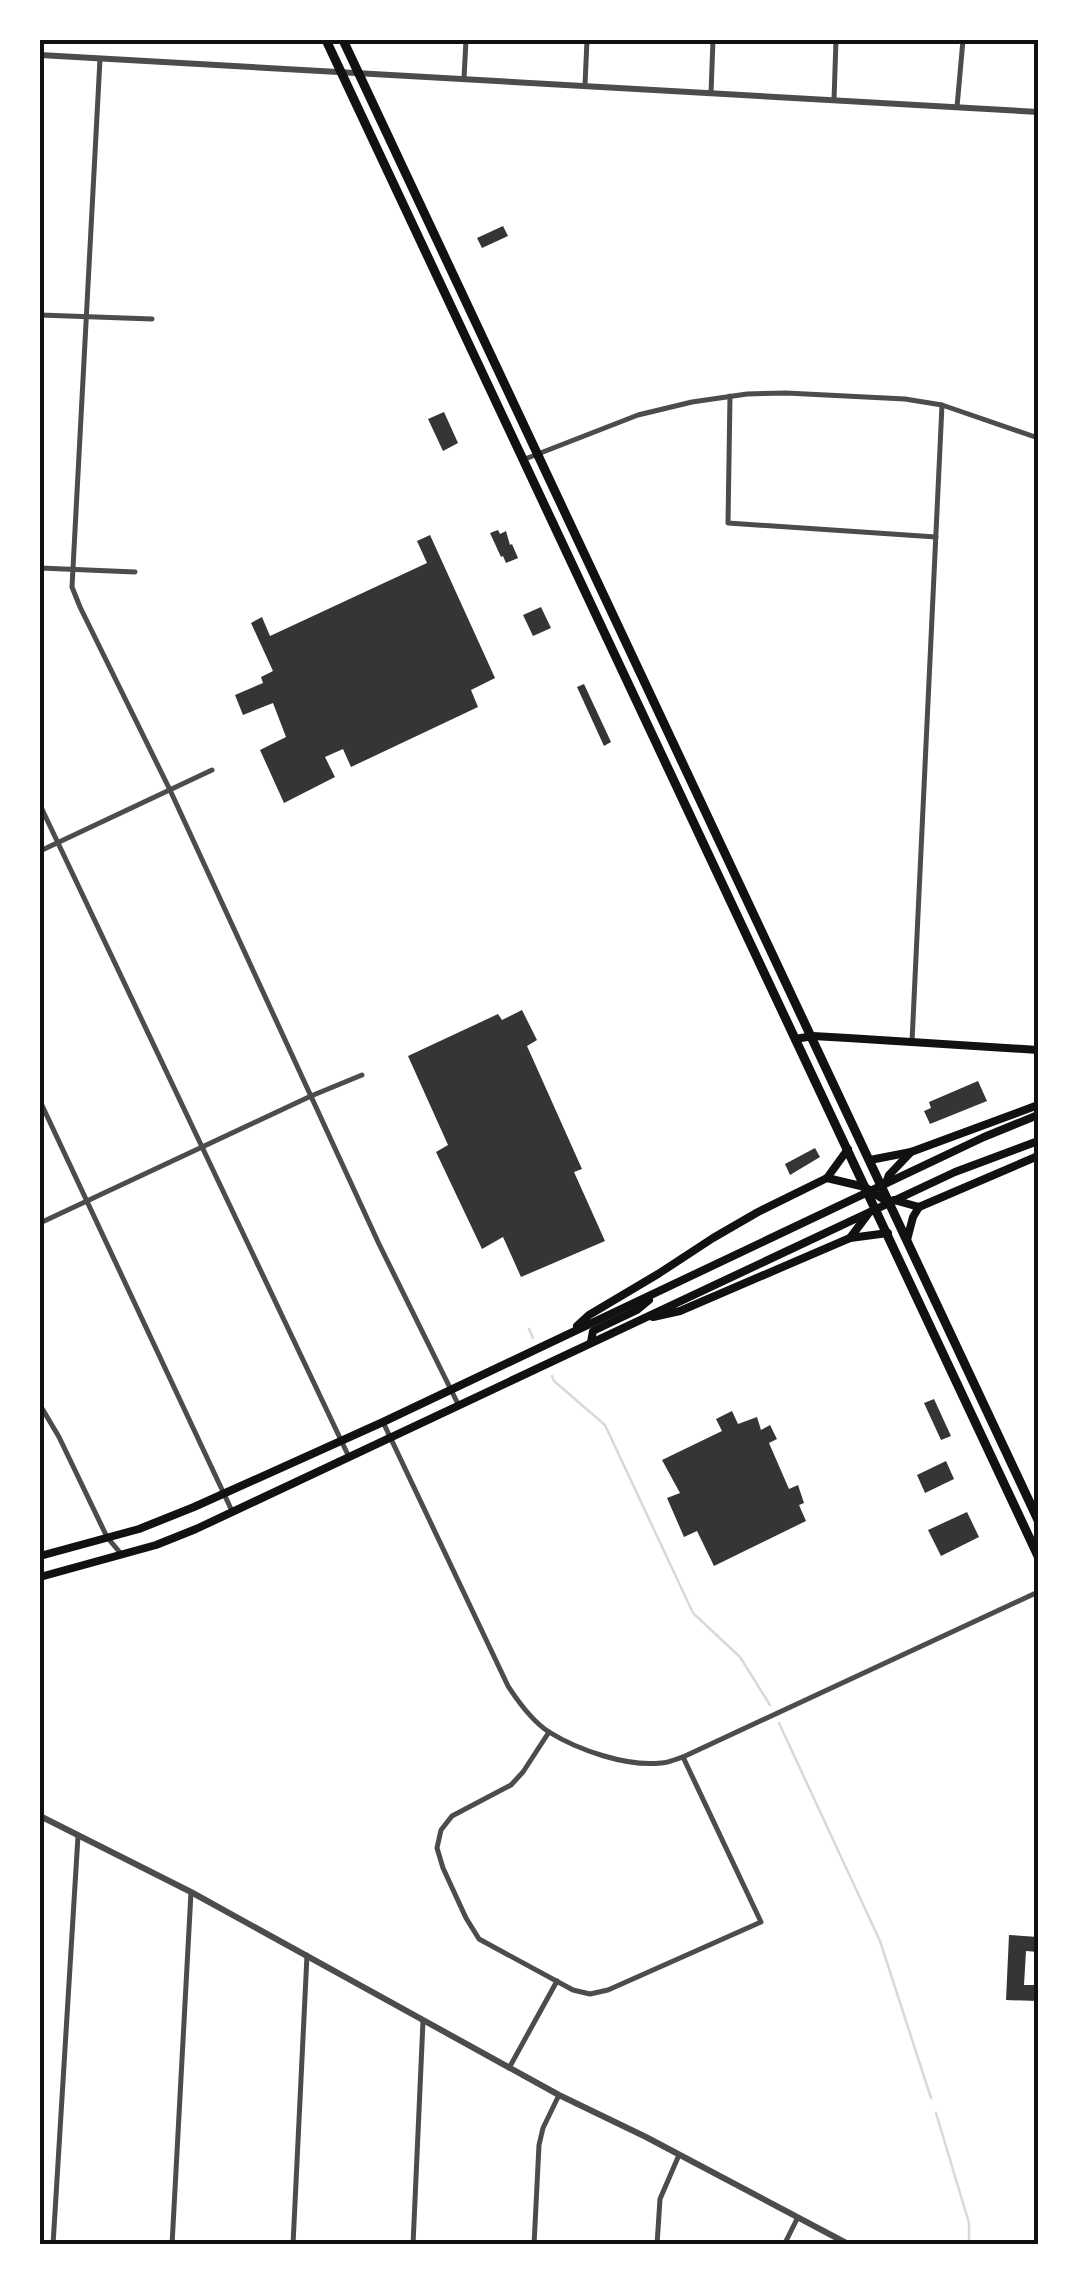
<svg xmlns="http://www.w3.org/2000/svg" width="1078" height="2285" font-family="'Open Sans',sans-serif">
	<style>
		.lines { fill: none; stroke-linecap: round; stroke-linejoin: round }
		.stream { stroke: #d9d9d9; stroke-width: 2.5 }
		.building { fill: #353535 }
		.minor { stroke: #4c4c4c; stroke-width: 5 }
		.tertiary { stroke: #4c4c4c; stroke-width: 6 }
		.secondary { stroke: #111; stroke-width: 8 }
		.primary { stroke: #111; stroke-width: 9 }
		.neatline { fill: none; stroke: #111; stroke-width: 4 }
	</style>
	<rect width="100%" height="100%" fill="#fff"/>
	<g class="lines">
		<!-- stream -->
		<g class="stream">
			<path d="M 529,1329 L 533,1338"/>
			<path d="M 552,1376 L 554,1381 L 605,1425 L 693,1613 L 740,1657 L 770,1705"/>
			<path d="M 779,1723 L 880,1941 L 931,2098"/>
			<path d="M 936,2113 L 969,2223 L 969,2245"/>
		</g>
	</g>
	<!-- building -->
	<g class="building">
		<path d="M 503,226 L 508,236 L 482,248 L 477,238 Z"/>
		<path d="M 444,412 L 458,443 L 443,451 L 428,419 Z"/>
		<path d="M 498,530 L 500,534 L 506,531 L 510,545 L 512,544 L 518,558 L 506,563 L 503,556 L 501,557 L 490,533 Z"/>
		<path d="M 430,535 L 495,678 L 471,690 L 478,707 L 351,767 L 343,749 L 325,757 L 335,777 L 284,803 L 260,750 L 286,737 L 273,703 L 243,715 L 235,695 L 263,683 L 261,677 L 273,671 L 251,623 L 262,617 L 270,636 L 427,563 L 417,541 Z"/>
		<path d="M 541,607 L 551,628 L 533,636 L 523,615 Z"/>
		<path d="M 584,684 L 611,742 L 604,746 L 577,687 Z"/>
		<path d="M 522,1010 L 537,1040 L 527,1046 L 582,1169 L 574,1172 L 605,1241 L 521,1277 L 503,1237 L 482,1249 L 436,1152 L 448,1145 L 408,1056 L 498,1014 L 502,1020 Z"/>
		<path d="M 978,1081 L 987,1101 L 930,1124 L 924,1111 L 931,1108 L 929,1102 Z"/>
		<path d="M 815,1148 L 820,1157 L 790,1175 L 785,1164 Z"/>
		<path d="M 934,1399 L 951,1436 L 941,1440 L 924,1403 Z"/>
		<path d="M 732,1411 L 738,1424 L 757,1417 L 761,1430 L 770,1425 L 777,1439 L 769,1443 L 789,1489 L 798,1485 L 804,1503 L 799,1505 L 806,1521 L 714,1566 L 697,1531 L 684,1537 L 667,1498 L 680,1493 L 662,1460 L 722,1431 L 716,1419 Z"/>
		<path d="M 946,1461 L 954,1479 L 925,1493 L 917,1475 Z"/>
		<path d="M 967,1512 L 979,1537 L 941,1556 L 928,1530 Z"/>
		<path d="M 1009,1935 L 1038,1937 L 1038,1952 L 1026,1951 L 1024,1985 L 1038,1985 L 1038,2001 L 1006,2000 Z"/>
	</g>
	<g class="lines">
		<!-- minor -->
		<g class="minor">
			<path d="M 100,59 L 72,587 L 80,607 L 170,790 L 379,1244 L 458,1404"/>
			<path d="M 464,78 L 466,40"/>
			<path d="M 585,85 L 587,40"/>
			<path d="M 711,93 L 713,40"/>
			<path d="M 834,100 L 836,40"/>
			<path d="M 957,107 L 963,40"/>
			<path d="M 40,315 L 152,319"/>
			<path d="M 730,396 L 728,523 L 936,537"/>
			<path d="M 525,459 L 638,415 L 692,402 L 747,394 L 786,393 L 905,399 L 942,405 L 1038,438"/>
			<path d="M 40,568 L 135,572"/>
			<path d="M 40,805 L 349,1457"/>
			<path d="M 40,851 L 212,770"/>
			<path d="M 912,1042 L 942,405"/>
			<path d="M 40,1101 L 232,1511"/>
			<path d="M 40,1223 L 311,1096 L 362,1075"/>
			<path d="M 40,1405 L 59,1437 L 107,1537 L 122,1555"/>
			<path d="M 383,1422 L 508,1686 C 519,1703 532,1721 549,1732 C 578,1750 627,1767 661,1763 C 668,1763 676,1759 683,1757 L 1038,1592"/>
			<path d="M 549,1732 L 523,1772 L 511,1785 L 452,1816 L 441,1830 L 437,1848 L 443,1868 L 466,1918 L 479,1939 L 573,1990 L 590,1994 L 608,1990 L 761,1922 L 683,1757"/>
			<path d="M 509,2068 L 557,1981"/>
			<path d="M 53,2245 L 78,1836"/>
			<path d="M 172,2245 L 191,1892"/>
			<path d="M 293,2245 L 307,1955"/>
			<path d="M 413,2245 L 423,2021"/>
			<path d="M 534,2245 L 539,2145 L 543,2128 L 559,2095"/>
			<path d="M 657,2245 L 660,2199 L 679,2155"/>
			<path d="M 784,2245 L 797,2219"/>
		</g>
		<!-- tertiary -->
		<g class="tertiary">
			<path d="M 40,55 L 1038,112"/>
			<path d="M 40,1816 L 191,1892 L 559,2095 L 646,2137 L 850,2245"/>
		</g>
		<!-- secondary -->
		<g class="secondary">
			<path d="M 795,1039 L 813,1036 L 848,1038 L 1038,1050"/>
			<path d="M 870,1160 L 911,1152 L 1038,1105"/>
			<path d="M 827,1178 L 865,1187 L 887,1202"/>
			<path d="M 886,1183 L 889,1175 L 911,1152"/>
			<path d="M 894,1200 L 919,1207 L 1038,1156"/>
			<path d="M 850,1238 L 868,1214"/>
			<path d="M 907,1240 L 913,1217 L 919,1207"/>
			<path d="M 653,1317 L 680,1311 L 850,1238 L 888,1233"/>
			<path d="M 577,1326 L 589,1315 L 658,1274 L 713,1238 L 758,1212 L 827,1178 L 848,1149"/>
			<path d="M 591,1342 L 593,1331 L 637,1310 L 649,1300"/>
			<path d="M 40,1556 L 139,1529 L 194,1507 L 383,1422 L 984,1137 L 1038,1115"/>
			<path d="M 40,1577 L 156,1545 L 196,1529 L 955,1172 L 1038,1141"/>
		</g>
		<!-- primary -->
		<g class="primary">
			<path d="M 326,40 L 1038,1556"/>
			<path d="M 343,40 L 1038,1520"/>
		</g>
	</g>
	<!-- border -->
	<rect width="1078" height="2285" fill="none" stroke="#ffffff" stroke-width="85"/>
	<rect x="42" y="42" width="994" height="2200" class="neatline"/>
</svg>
